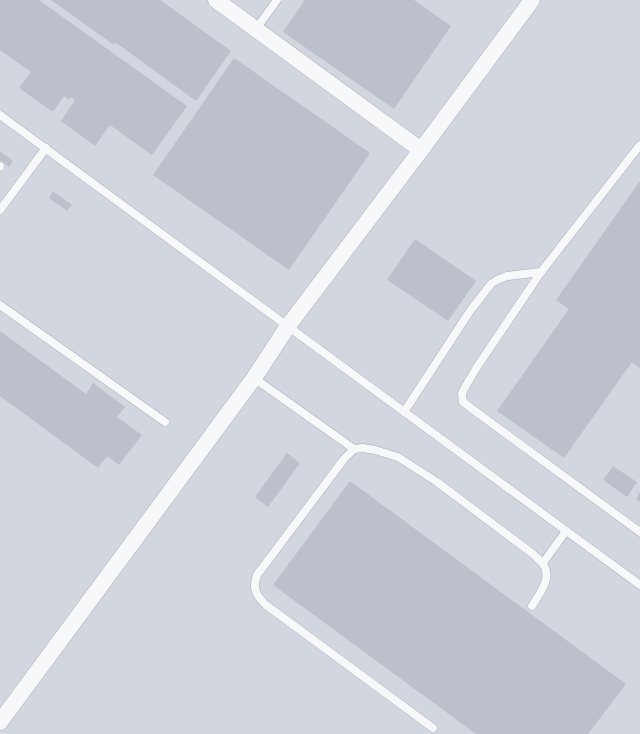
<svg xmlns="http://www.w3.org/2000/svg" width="640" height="734" font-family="'Alegreya Sans',sans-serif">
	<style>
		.built { fill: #d2d6de }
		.building { fill: #bbc0ca }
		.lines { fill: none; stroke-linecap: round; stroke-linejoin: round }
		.service-casing { stroke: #a9aeb7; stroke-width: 9 }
		.minor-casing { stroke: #a9aeb7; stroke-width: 17 }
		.service { stroke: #f7f8fa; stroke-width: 8 }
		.minor { stroke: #f7f8fa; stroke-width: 16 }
	</style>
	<rect width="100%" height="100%" fill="#e4e7ec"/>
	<!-- built -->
	<rect class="built" x="0" y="0" width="640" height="734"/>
	<!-- building -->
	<g class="building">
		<path d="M 0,0 L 39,0 L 187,106 L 152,155 L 110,125 L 95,146 L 61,121 L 75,100 L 71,97 L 69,100 L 64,96 L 53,112 L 19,88 L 31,72 L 0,50 Z"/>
		<path d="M 51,0 L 160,0 L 231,51 L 196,101 L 115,42 L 114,45 Z"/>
		<path d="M 305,0 L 414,0 L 451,26 L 394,109 L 283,32 Z"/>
		<path d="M 234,58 L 370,153 L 289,270 L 153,175 Z"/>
		<path d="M 0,151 L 13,161 L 9,167 L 0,160 Z"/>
		<path d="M 640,181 L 640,368 L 632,362 L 564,458 L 497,411 L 569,309 L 556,300 Z"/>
		<path d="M 53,191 L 72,205 L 67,211 L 49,198 Z"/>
		<path d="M 415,239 L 476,281 L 448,321 L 387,280 Z"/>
		<path d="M 0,331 L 86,394 L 93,383 L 125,407 L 117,417 L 142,435 L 119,465 L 107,456 L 98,468 L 0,396 Z"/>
		<path d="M 287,453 L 300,463 L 268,507 L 255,497 Z"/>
		<path d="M 613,466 L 637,482 L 627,497 L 603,480 Z"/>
		<path d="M 350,481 L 626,684 L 588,734 L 476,734 L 273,585 Z"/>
		<path d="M 640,492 L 640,502 L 636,499 Z"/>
	</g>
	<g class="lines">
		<!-- service casing -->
		<g class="service-casing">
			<g id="service">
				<path d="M 256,29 L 277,0"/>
				<path d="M 0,115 L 640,585"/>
				<path d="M 640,145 L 541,272 L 477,367 L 464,389 L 462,394 L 463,402 L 479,414 L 640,532"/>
				<path d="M 0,166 L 0,167"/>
				<path d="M 0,210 L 46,148"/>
				<path d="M 0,305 L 165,422"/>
				<path d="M 254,378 L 354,449"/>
				<path d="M 404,412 L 470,311 L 491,284 L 497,280 L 507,276 L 541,272"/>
				<path d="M 543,563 L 566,531"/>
				<path d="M 433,728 L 266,605 C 256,595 252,589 257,575 L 344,459 L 354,449 L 363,448 L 375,450 L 398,457 L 437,482 L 533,554 C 536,557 540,560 542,563 C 554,577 539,594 532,606"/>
			</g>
		</g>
		<!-- minor casing -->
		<g class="minor-casing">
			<g id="minor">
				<path d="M 216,0 L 421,150"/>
				<path d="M 0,722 L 254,378 L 288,326 L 421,150 L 532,0"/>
			</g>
		</g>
		<!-- service -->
		<use href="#service" class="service"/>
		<!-- minor -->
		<use href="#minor" class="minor"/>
	</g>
</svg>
